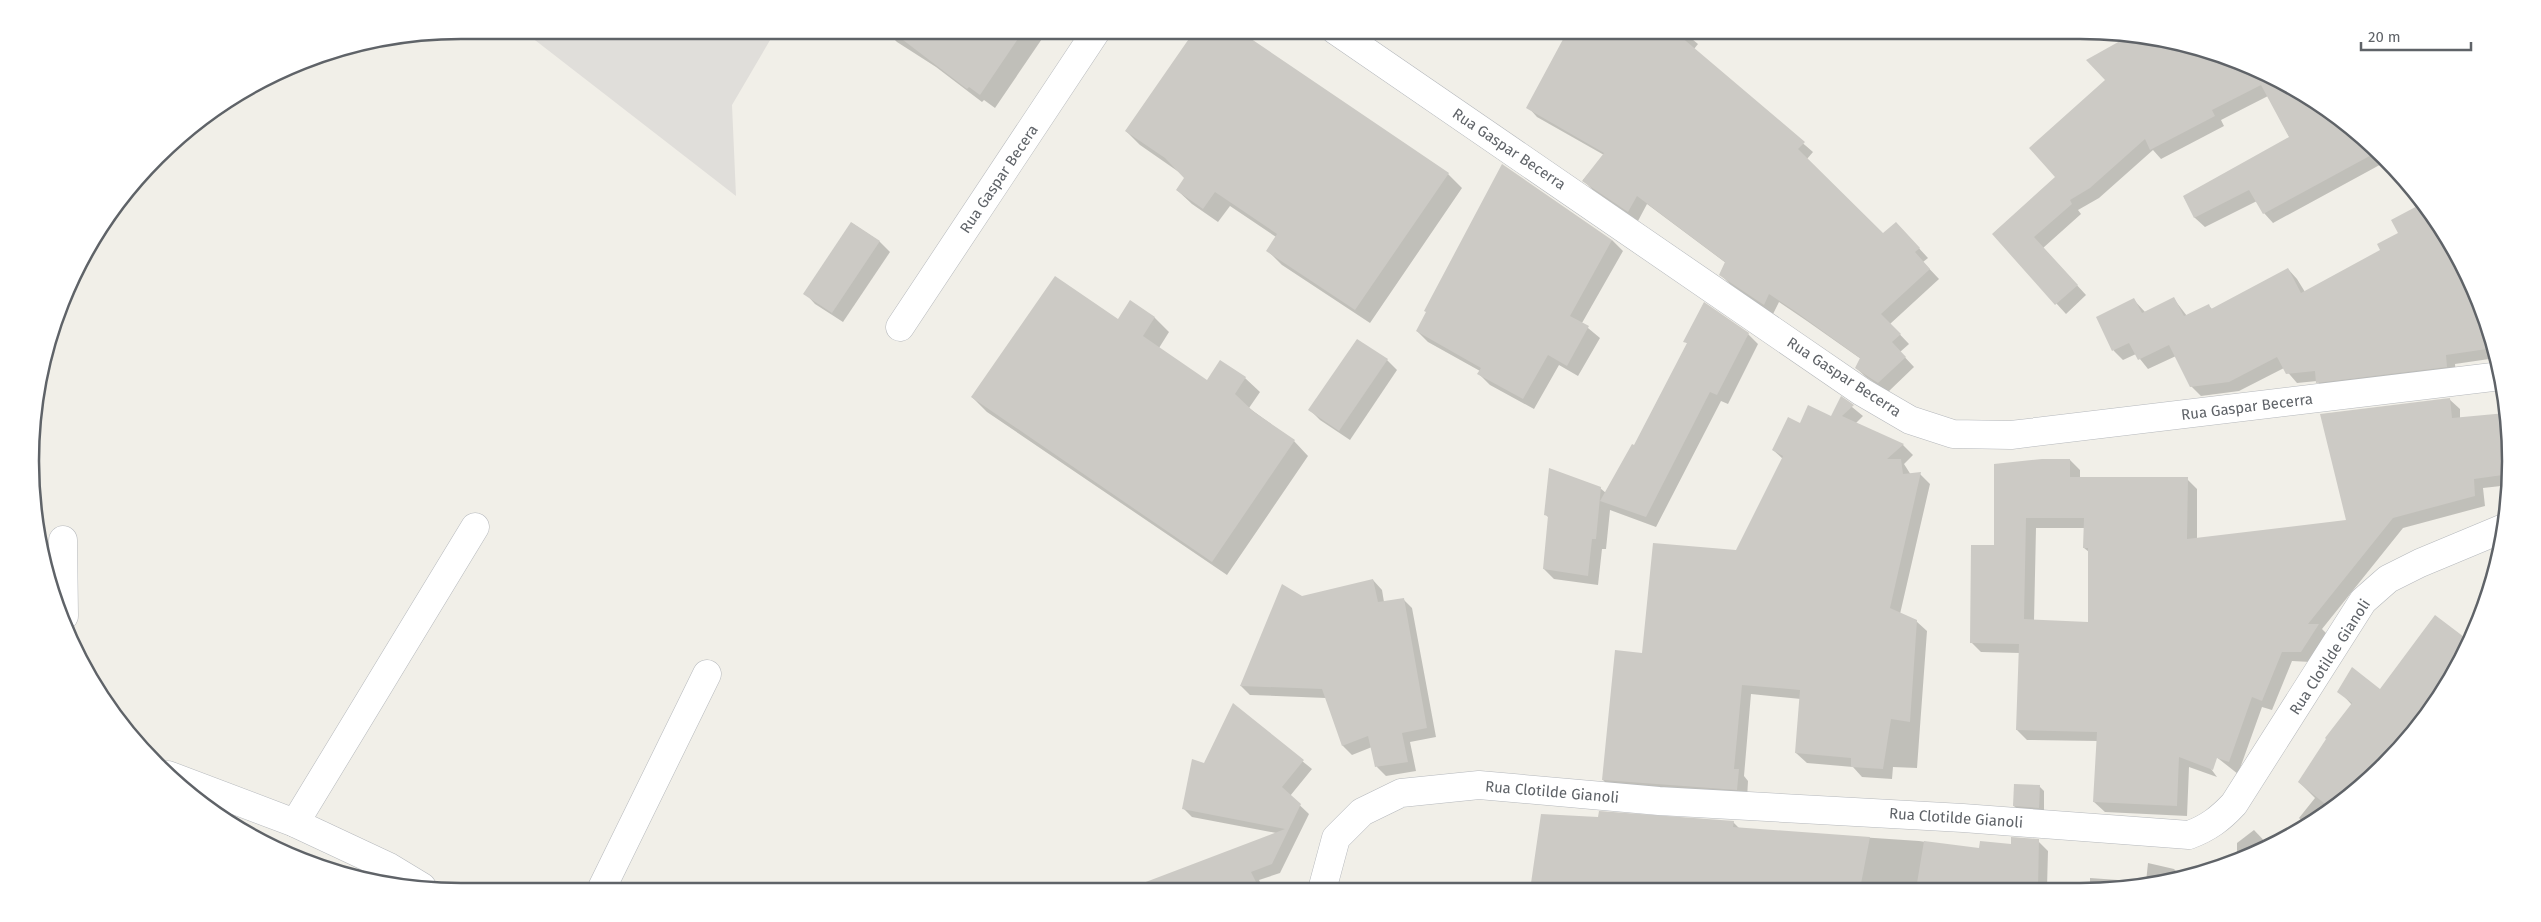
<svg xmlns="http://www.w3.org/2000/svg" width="2541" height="922" font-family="'Fira Sans',sans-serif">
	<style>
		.industrial { fill: #e0deda }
		.shadow { fill: #0003; fill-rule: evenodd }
		.building { fill: #cccac5; fill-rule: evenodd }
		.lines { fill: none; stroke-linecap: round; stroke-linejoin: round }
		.minor-casing { stroke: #b5b8bc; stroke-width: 29 }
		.minor { stroke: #fff; stroke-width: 28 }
		.labels { text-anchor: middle; stroke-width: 4; stroke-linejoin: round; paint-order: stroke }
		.street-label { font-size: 15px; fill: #5f6368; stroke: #fff }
		.rim { fill: none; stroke: #5f6368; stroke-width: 2.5 }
	</style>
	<rect width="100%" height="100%" fill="#f1efe8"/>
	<!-- industrial -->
	<path class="industrial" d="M 522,30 L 776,30 L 732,105 L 736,196 Z"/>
	<!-- shadow -->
	<g class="shadow">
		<path d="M 885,30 L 1048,30 L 995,108 L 984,100 L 982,102 L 936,67 L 897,42 Z"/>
		<path d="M 1196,30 L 1235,30 L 1448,174 L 1462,188 L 1370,323 L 1282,265 L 1268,251 L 1276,237 L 1230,206 L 1218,222 L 1192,204 L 1177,190 L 1186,177 L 1140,145 L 1126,131 Z"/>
		<path d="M 1570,30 L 1681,30 L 1698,44 L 1694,49 L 1813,152 L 1807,159 L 1883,235 L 1905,233 L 1928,258 L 1923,262 L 1939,279 L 1890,324 L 1909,344 L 1900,352 L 1914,367 L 1888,392 L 1866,377 L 1856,368 L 1861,359 L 1807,321 L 1779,302 L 1773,314 L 1730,284 L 1720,274 L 1726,263 L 1647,204 L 1638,221 L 1593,190 L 1583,180 L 1604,155 L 1537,117 L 1528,107 Z"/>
		<path d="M 2131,37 L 2178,43 L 2191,68 L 2217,54 L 2270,74 L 2342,119 L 2387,161 L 2273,223 L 2264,213 L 2257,201 L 2205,227 L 2195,218 L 2184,197 L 2290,138 L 2268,96 L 2221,120 L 2224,126 L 2161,159 L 2153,150 L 2099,198 L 2078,210 L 2081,214 L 2043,248 L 2086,295 L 2066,314 L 1993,234 L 2057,177 Z"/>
		<path d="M 2420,199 L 2453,245 L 2488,322 L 2496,358 L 2455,364 L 2456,376 L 2327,392 L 2317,381 L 2297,383 L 2284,368 L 2239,391 L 2201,396 L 2191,386 L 2176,356 L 2148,369 L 2136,354 L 2123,360 L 2114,351 L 2098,318 L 2134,300 L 2145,312 L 2174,299 L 2187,316 L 2209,306 L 2213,310 L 2288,269 L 2297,279 L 2305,292 L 2382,251 L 2400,233 L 2416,208 L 2413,203 Z"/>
		<path d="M 852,223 L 880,242 L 890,252 L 843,322 L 815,304 L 805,293 Z"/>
		<path d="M 1612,240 L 1623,251 L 1582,323 L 1600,338 L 1578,376 L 1559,365 L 1534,409 L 1490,385 L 1479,374 L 1480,371 L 1428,342 L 1417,331 Z"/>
		<path d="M 1131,302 L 1155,318 L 1169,332 L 1159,348 L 1207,382 L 1245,378 L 1260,392 L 1249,408 L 1294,441 L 1308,456 L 1227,575 L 987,412 L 972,397 L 1119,321 Z"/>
		<path d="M 1704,304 L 1748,334 L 1758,344 L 1728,404 L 1721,401 L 1656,527 L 1610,510 L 1606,549 L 1602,549 L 1598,585 L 1554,579 L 1544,569 L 1549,518 L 1546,515 L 1600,488 L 1606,493 L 1635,447 L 1688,344 L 1685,341 Z"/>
		<path d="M 1357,340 L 1387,360 L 1397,370 L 1350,440 L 1320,420 L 1310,410 Z"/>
		<path d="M 1841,398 L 1863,416 L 1855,424 L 1903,445 L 1913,455 L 1904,464 L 1911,475 L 1920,474 L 1930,484 L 1900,614 L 1916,621 L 1927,631 L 1917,768 L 1893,767 L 1892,779 L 1862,777 L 1853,767 L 1807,763 L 1796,753 L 1801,699 L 1751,694 L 1744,776 L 1748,781 L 1747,799 L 1613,790 L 1603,780 L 1643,655 L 1737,552 L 1783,459 L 1773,450 L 1800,425 L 1832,417 Z"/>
		<path d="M 2449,399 L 2460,409 L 2460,419 L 2506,415 L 2508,416 L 2510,485 L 2483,488 L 2485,506 L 2403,528 L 2322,629 L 2328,635 L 2311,662 L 2292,661 L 2272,710 L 2262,707 L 2238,774 L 2196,741 L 2193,744 L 2217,777 L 2189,767 L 2187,816 L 2105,812 L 2094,802 L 2098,741 L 2027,740 L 2017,730 L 2020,653 L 1981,652 L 1971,642 L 1995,546 L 2070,460 L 2080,470 L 2080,478 L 2187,479 L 2197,489 L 2197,539 L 2348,521 ZM 2036,528 L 2085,528 L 2084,548 L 2089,552 L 2089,623 L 2034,621 Z"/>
		<path d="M 1373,580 L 1382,590 L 1384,602 L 1403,599 L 1412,608 L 1436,737 L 1410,742 L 1416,771 L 1386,776 L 1377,767 L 1372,747 L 1352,755 L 1343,746 L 1326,698 L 1250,695 L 1241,686 L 1302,597 Z"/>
		<path d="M 2436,617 L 2468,641 L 2453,677 L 2364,785 L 2305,824 L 2299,818 L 2315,798 L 2299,782 L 2352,705 L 2339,691 L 2380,690 Z"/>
		<path d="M 1233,705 L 1312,769 L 1290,796 L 1309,814 L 1280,873 L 1259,880 L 1264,890 L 1147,890 L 1276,833 L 1192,817 L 1183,808 Z"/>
		<path d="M 2039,786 L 2044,791 L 2044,812 L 2019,811 L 2014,806 Z"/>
		<path d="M 1733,822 L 1740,829 L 1919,841 L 1980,850 L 2038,841 L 2048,851 L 2047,888 L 1531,890 Z"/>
		<path d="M 2254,830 L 2271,848 L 2240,857 L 2237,853 L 2237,843 Z"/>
		<path d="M 2148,863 L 2174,869 L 2180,875 L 2137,888 L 2090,888 L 2090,878 L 2146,882 Z"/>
	</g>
	<!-- building -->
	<g class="building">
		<path d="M 890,30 L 1024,30 L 980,95 L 969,87 L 967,89 Z"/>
		<path d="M 1195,30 L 1238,30 L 1449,173 L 1355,310 L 1266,251 L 1277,234 L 1215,192 L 1203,209 L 1176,190 L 1184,178 L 1165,158 L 1125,131 Z"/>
		<path d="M 1568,30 L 1673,30 L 1805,142 L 1798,149 L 1883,233 L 1896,222 L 1920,248 L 1915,252 L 1930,269 L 1881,314 L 1901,334 L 1892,342 L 1906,357 L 1878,383 L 1855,368 L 1860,358 L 1796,312 L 1769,294 L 1764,305 L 1719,275 L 1725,262 L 1637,196 L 1628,212 L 1582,181 L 1604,153 L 1526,108 Z"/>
		<path d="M 2129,36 L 2191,45 L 2270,74 L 2342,119 L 2377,152 L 2263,214 L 2249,190 L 2194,218 L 2183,196 L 2289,137 L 2261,85 L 2212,110 L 2215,116 L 2150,150 L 2145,139 L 2090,188 L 2070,200 L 2072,204 L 2034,237 L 2078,285 L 2055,305 L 1992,234 L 2055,177 L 2029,148 L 2105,80 L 2086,60 Z"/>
		<path d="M 1502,164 L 1612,240 L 1570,316 L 1589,326 L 1567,366 L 1548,355 L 1523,399 L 1477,374 L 1481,368 L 1416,331 L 1426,312 L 1424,311 Z"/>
		<path d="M 2423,203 L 2453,245 L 2488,322 L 2494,348 L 2446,355 L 2447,367 L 2316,383 L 2315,371 L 2286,374 L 2277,357 L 2229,382 L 2190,387 L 2169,345 L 2138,360 L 2129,343 L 2112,351 L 2096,317 L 2134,298 L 2142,313 L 2174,297 L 2184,316 L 2209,304 L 2211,309 L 2288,268 L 2301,293 L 2380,250 L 2377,244 L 2398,233 L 2391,220 Z"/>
		<path d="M 851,222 L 880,241 L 832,313 L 803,294 Z"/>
		<path d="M 1055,276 L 1118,319 L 1130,300 L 1155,317 L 1143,336 L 1207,380 L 1220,360 L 1246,377 L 1235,394 L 1254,412 L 1295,440 L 1212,562 L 971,397 Z"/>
		<path d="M 1704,302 L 1749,333 L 1717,395 L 1710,392 L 1646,517 L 1600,501 L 1632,444 L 1634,445 L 1687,343 L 1683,342 Z"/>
		<path d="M 1357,339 L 1388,359 L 1339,431 L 1308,410 Z"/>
		<path d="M 1841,396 L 1854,405 L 1842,416 L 1904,444 L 1887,459 L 1901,459 L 1903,474 L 1921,472 L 1890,608 L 1917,620 L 1910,722 L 1891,719 L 1883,769 L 1851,767 L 1851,758 L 1795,753 L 1800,690 L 1742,685 L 1734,769 L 1739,769 L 1737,790 L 1602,780 L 1615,650 L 1642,653 L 1653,543 L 1736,550 L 1783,456 L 1772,450 L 1788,417 L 1800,423 L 1808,405 L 1831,416 Z"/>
		<path d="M 2450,398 L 2452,418 L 2506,413 L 2510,474 L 2474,479 L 2475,496 L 2393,518 L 2308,624 L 2319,624 L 2301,652 L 2282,652 L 2262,701 L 2252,697 L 2229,762 L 2217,758 L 2213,770 L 2179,757 L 2177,806 L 2093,802 L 2097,732 L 2016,730 L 2019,644 L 1970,643 L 1971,545 L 1994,545 L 1994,464 L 2042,459 L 2070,459 L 2070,477 L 2188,477 L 2187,539 L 2346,520 L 2320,414 ZM 2026,518 L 2084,518 L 2083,548 L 2088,548 L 2088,622 L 2024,619 Z"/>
		<path d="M 1549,468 L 1601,487 L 1596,539 L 1592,539 L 1588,576 L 1543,569 L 1548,516 L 1544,515 Z"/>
		<path d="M 1373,579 L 1378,602 L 1404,598 L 1427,728 L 1402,733 L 1408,762 L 1375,767 L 1368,736 L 1342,746 L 1322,689 L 1240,686 L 1282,584 L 1302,596 Z"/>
		<path d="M 2435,615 L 2468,640 L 2453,677 L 2364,785 L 2330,808 L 2298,782 L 2326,739 L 2325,738 L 2352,703 L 2337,692 L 2352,667 L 2380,689 Z"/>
		<path d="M 1233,703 L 1304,760 L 1282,787 L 1301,804 L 1272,864 L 1251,872 L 1260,890 L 1130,891 L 1130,888 L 1285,829 L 1182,809 L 1192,759 L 1204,763 Z"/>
		<path d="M 2014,784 L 2040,785 L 2039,808 L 2013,806 Z"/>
		<path d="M 1599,811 L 1734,821 L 1733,827 L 1870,837 L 1860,889 L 1530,890 L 1541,814 L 1598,817 Z"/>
		<path d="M 2011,837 L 2039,839 L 2038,888 L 1916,889 L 1924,841 L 1979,848 L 1980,841 L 2011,844 Z"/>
	</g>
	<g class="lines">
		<!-- minor casing -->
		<g class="minor-casing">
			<g id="minor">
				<path d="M 1335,30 L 1862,392 L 1910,420 L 1953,434 L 2011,435 L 2501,376"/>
				<path d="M 900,327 L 1097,30"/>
				<path d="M 63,540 L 64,616"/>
				<path d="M 168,775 L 295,823 L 389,867 L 422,887"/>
				<path d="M 295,823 L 475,527"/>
				<path d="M 1322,890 L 1336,838 L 1362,812 L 1401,793 L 1479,785 L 1659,801 L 1963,818 L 2189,835 C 2208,828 2220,819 2234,804 L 2363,601 L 2388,579 L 2420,563 L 2504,528"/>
				<path d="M 600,892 L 707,674"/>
			</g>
		</g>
		<!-- minor -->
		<use href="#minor" class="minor"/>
	</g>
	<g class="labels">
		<!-- street labels -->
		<g class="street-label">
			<text transform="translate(1509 149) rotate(34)" y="5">Rua Gaspar Becerra</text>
			<text transform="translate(999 179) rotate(-56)" y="5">Rua Gaspar Becera</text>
			<text transform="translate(1844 377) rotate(33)" y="5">Rua Gaspar Becerra</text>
			<text transform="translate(2247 407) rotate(-7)" y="5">Rua Gaspar Becerra</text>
			<text transform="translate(2330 657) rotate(-57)" y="5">Rua Clotilde Gianoli</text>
			<text transform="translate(1552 792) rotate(5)" y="5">Rua Clotilde Gianoli</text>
			<text transform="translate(1956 818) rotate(4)" y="5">Rua Clotilde Gianoli</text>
		</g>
	</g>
	<!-- crop -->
	<path d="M0 0H2541V922H0ZM461 39H2080A422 422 0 0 1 2502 461V461A422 422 0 0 1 2080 883H461A422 422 0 0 1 39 461V461A422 422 0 0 1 461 39Z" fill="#fff" fill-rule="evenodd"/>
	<path class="rim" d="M461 39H2080A422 422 0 0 1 2502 461V461A422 422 0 0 1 2080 883H461A422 422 0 0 1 39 461V461A422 422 0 0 1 461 39Z"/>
	<!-- scale -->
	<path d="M2361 42v8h110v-8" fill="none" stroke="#5f6368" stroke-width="2.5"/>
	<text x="2368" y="42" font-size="15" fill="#5f6368" stroke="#ffffff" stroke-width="4" paint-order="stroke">20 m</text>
</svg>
